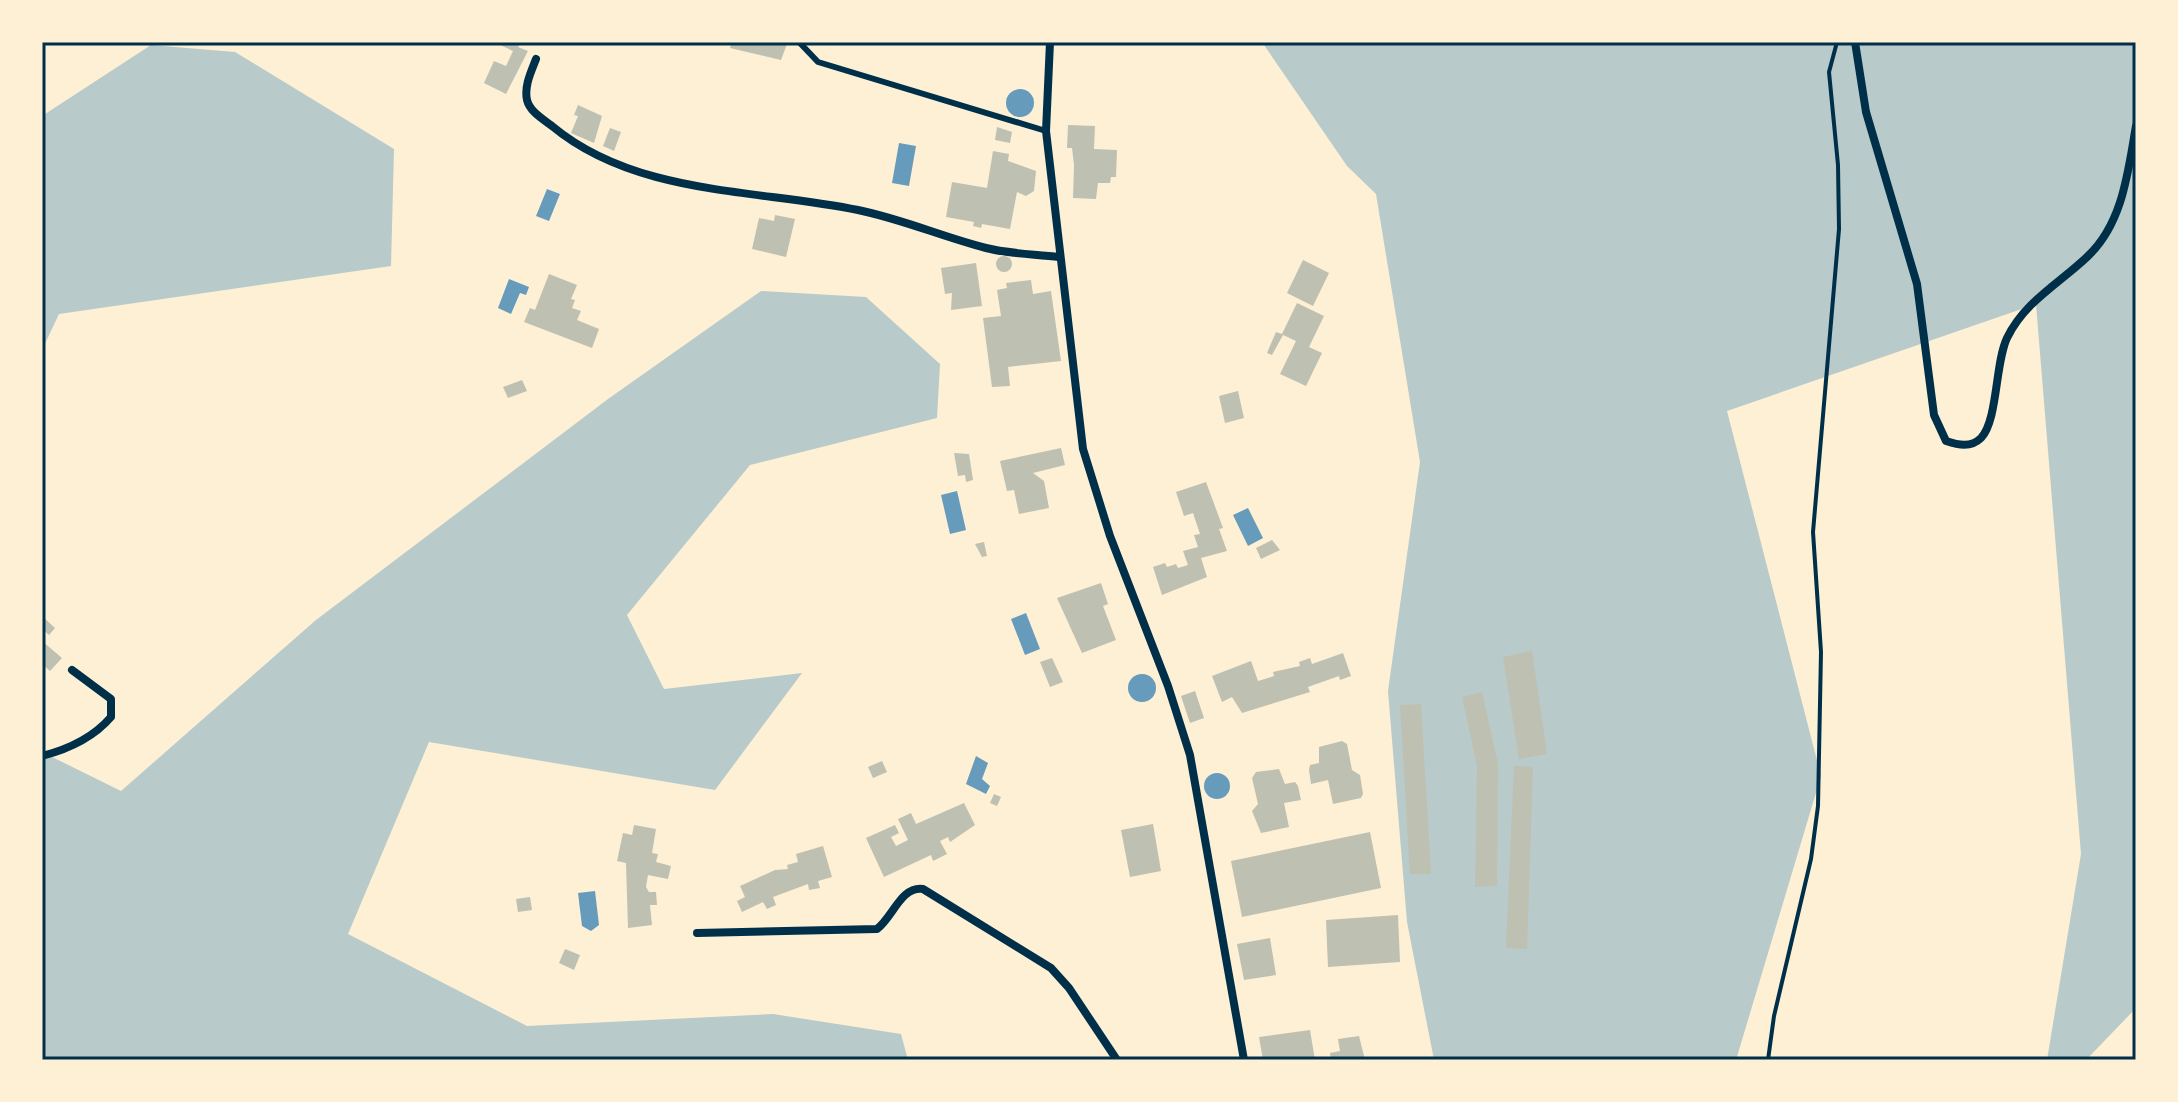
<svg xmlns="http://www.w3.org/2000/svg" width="2178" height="1102" font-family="'Noto Sans',sans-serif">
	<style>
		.green { fill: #b9caca }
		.water { fill: #669bbc }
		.building { fill: #bec0b2 }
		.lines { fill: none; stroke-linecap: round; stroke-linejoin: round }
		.path { stroke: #003049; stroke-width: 4 }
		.service { stroke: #003049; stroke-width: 6 }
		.minor { stroke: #003049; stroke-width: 8 }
		.neatline { fill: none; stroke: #003049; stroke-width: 3 }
	</style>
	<rect width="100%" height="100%" fill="#fdf0d5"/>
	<!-- green -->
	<g class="green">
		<path d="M 1262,42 L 2136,42 L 2136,1008 L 2086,1060 L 2047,1060 L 2081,854 L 2036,304 L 1727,411 L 1821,776 L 1736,1060 L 1434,1060 L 1407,922 L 1388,691 L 1420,462 L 1376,194 L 1347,166 Z"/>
		<path d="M 151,45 L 235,52 L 394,149 L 391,266 L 59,314 L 42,350 L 42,116 Z"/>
		<path d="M 761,291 L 866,297 L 940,364 L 937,418 L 750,465 L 627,615 L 664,689 L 802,673 L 715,790 L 429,742 L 348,934 L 527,1026 L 773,1014 L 901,1034 L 908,1060 L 42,1060 L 42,752 L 121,791 L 316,620 L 608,399 Z"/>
	</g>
	<!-- water -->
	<g class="water">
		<circle cx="1020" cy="103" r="14"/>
		<path d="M 899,143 L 916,146 L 909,186 L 892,183 Z"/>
		<path d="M 547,189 L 560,194 L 549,221 L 536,216 Z"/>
		<path d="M 509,279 L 529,287 L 526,295 L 520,293 L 511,314 L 498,308 Z"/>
		<path d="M 957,491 L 966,530 L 950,534 L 941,495 Z"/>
		<path d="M 1248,508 L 1263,538 L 1248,546 L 1233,515 Z"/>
		<path d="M 1026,613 L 1040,649 L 1025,655 L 1011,619 Z"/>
		<circle cx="1142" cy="688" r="14"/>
		<path d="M 976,756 L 988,763 L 982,779 L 990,786 L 986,794 L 966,784 Z"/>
		<circle cx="1217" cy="786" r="13"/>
		<path d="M 595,891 L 599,925 L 591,931 L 582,926 L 578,893 Z"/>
	</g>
	<!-- building -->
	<g class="building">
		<path d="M 494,42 L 521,42 L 518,47 L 528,51 L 506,94 L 484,83 L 494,61 L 506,66 L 513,51 Z"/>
		<path d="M 732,42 L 780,42 L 787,44 L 781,60 L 730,48 Z"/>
		<path d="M 578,105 L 602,116 L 594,143 L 571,133 L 578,116 L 574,115 Z"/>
		<path d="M 1068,125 L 1095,126 L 1094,149 L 1117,150 L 1116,177 L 1111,177 L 1110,183 L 1098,183 L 1096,199 L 1073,198 L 1074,165 L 1072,148 L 1067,148 Z"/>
		<path d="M 997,127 L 1012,132 L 1010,143 L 995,140 Z"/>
		<path d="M 610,128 L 621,132 L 614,151 L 603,146 Z"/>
		<path d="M 993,151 L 1009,154 L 1008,161 L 1036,171 L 1034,191 L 1026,196 L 1017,192 L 1010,229 L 982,224 L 981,228 L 973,226 L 974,222 L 946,217 L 952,182 L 987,188 Z"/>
		<path d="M 775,215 L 795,219 L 786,257 L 752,249 L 759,218 L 774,221 Z"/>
		<circle cx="1004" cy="264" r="8"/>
		<path d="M 1303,260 L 1329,273 L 1313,306 L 1287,293 Z"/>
		<path d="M 976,263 L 982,306 L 951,310 L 952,293 L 945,294 L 941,268 Z"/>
		<path d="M 549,274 L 577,285 L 571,299 L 575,300 L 572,308 L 581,311 L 577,320 L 599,329 L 592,348 L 524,322 L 530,308 L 535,310 Z"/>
		<path d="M 1031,280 L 1033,294 L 1051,291 L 1061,361 L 1008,367 L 1010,386 L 992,387 L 983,318 L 1001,316 L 997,290 L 1007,288 L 1006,283 Z"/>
		<path d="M 1297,303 L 1324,316 L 1309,347 L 1322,353 L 1306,386 L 1280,374 L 1296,341 L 1283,335 L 1272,355 L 1267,353 L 1276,332 L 1282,334 Z"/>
		<path d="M 522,380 L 527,391 L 508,398 L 503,387 Z"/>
		<path d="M 1238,391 L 1244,418 L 1225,423 L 1219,396 Z"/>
		<path d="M 1061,448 L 1065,465 L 1033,473 L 1044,481 L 1049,508 L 1019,514 L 1014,490 L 1007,491 L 1000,461 Z"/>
		<path d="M 954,453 L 969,454 L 973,480 L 966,482 L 965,475 L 958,476 Z"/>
		<path d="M 1206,482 L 1223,528 L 1219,529 L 1227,551 L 1201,558 L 1207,577 L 1162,595 L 1153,567 L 1165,563 L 1167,567 L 1176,564 L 1178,568 L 1188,565 L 1183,551 L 1198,547 L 1194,535 L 1200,534 L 1193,513 L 1184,516 L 1176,492 Z"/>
		<path d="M 1272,540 L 1280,550 L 1261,559 L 1256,548 Z"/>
		<path d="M 984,542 L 987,556 L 982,557 L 975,544 Z"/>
		<path d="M 1101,583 L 1108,604 L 1103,606 L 1116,640 L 1082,653 L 1057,598 Z"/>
		<path d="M 42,616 L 55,628 L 49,635 L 42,629 Z"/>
		<path d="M 42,641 L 62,658 L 50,671 L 42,664 Z"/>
		<path d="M 1532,651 L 1547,754 L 1519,759 L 1503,657 Z"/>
		<path d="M 1343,653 L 1351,676 L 1340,680 L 1339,676 L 1308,687 L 1310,692 L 1242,713 L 1232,697 L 1222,702 L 1212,676 L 1251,661 L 1258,681 L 1274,676 L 1273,672 L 1300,666 L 1299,662 L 1310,658 L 1312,664 Z"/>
		<path d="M 1052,658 L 1063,682 L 1050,687 L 1040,662 Z"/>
		<path d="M 1195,691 L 1204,718 L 1190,723 L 1181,696 Z"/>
		<path d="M 1482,692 L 1498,764 L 1497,886 L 1475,887 L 1477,766 L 1462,697 Z"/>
		<path d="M 1421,704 L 1431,874 L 1410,874 L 1400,705 Z"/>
		<path d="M 1342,741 L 1347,744 L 1352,770 L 1360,775 L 1363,794 L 1361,798 L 1333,804 L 1328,780 L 1311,784 L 1309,770 L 1310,765 L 1319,763 L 1319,747 Z"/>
		<path d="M 882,761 L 887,772 L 873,778 L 868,767 Z"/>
		<path d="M 1514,766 L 1533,767 L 1527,949 L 1506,948 Z"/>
		<path d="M 1279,769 L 1285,784 L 1295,782 L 1298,786 L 1301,800 L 1284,803 L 1289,827 L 1261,833 L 1252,811 L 1258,804 L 1252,778 L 1256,772 Z"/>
		<path d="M 994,794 L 1001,797 L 997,806 L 990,803 Z"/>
		<path d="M 964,803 L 975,825 L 950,842 L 948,837 L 940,841 L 947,854 L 933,861 L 931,855 L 884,877 L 866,838 L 895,825 L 899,833 L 891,837 L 896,846 L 908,840 L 898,819 L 911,813 L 916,824 Z"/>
		<path d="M 1153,824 L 1161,871 L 1130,877 L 1121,830 Z"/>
		<path d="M 634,825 L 656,829 L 652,853 L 658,854 L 656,862 L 671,866 L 668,879 L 648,875 L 646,887 L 649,892 L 656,892 L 657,905 L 650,905 L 652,925 L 628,928 L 626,863 L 617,861 L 623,833 L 632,835 Z"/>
		<path d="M 1370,832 L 1381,888 L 1242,917 L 1231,861 Z"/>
		<path d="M 823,846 L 832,877 L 818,881 L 820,888 L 809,890 L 808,884 L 773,897 L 776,905 L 767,909 L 763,902 L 742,912 L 737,901 L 745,897 L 740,886 L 775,870 L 788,869 L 787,865 L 798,862 L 796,854 Z"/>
		<path d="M 530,897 L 532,910 L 518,912 L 516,899 Z"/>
		<path d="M 1398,915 L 1400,962 L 1328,967 L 1326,920 Z"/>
		<path d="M 1270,938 L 1276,975 L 1244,980 L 1237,944 Z"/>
		<path d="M 565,949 L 580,955 L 574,970 L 559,963 Z"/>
		<path d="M 1310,1030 L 1315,1060 L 1263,1060 L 1259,1037 Z"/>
		<path d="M 1359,1036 L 1365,1060 L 1331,1060 L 1330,1053 L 1340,1051 L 1338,1039 Z"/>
	</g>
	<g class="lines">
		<!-- path -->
		<path class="path" d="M 1768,1060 L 1774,1016 L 1811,859 L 1818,806 L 1821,652 L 1813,532 L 1839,229 L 1838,165 L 1829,72 L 1837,42"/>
		<!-- service -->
		<path class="service" d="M 799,42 L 818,62 L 1046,131"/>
		<!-- minor -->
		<g class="minor">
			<path d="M 1050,42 L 1046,131 L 1083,449 L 1110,536 L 1168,686 L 1190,755 L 1244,1060"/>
			<path d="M 1855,42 L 1866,112 L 1917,284 L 1934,415 L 1946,441 C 1958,445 1971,448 1981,438 C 1998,420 1995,363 2007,338 C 2025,301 2060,283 2088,256 C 2123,223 2128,171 2136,126"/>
			<path d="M 536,59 C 531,72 524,86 527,100 C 530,112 543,119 552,126 C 636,196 757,189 858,210 C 902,219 943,237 986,248 C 1009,254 1035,254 1059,257"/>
			<path d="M 42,756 C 69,749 93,738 111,717 L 111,699 L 72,670"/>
			<path d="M 697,933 L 877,929 C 893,917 901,886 923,889 L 1051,968 L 1069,988 L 1117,1060"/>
		</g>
	</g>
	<!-- border -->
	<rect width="2178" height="1102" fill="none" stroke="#fdf0d5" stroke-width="88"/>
	<rect x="44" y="44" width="2090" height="1014" class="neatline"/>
</svg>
